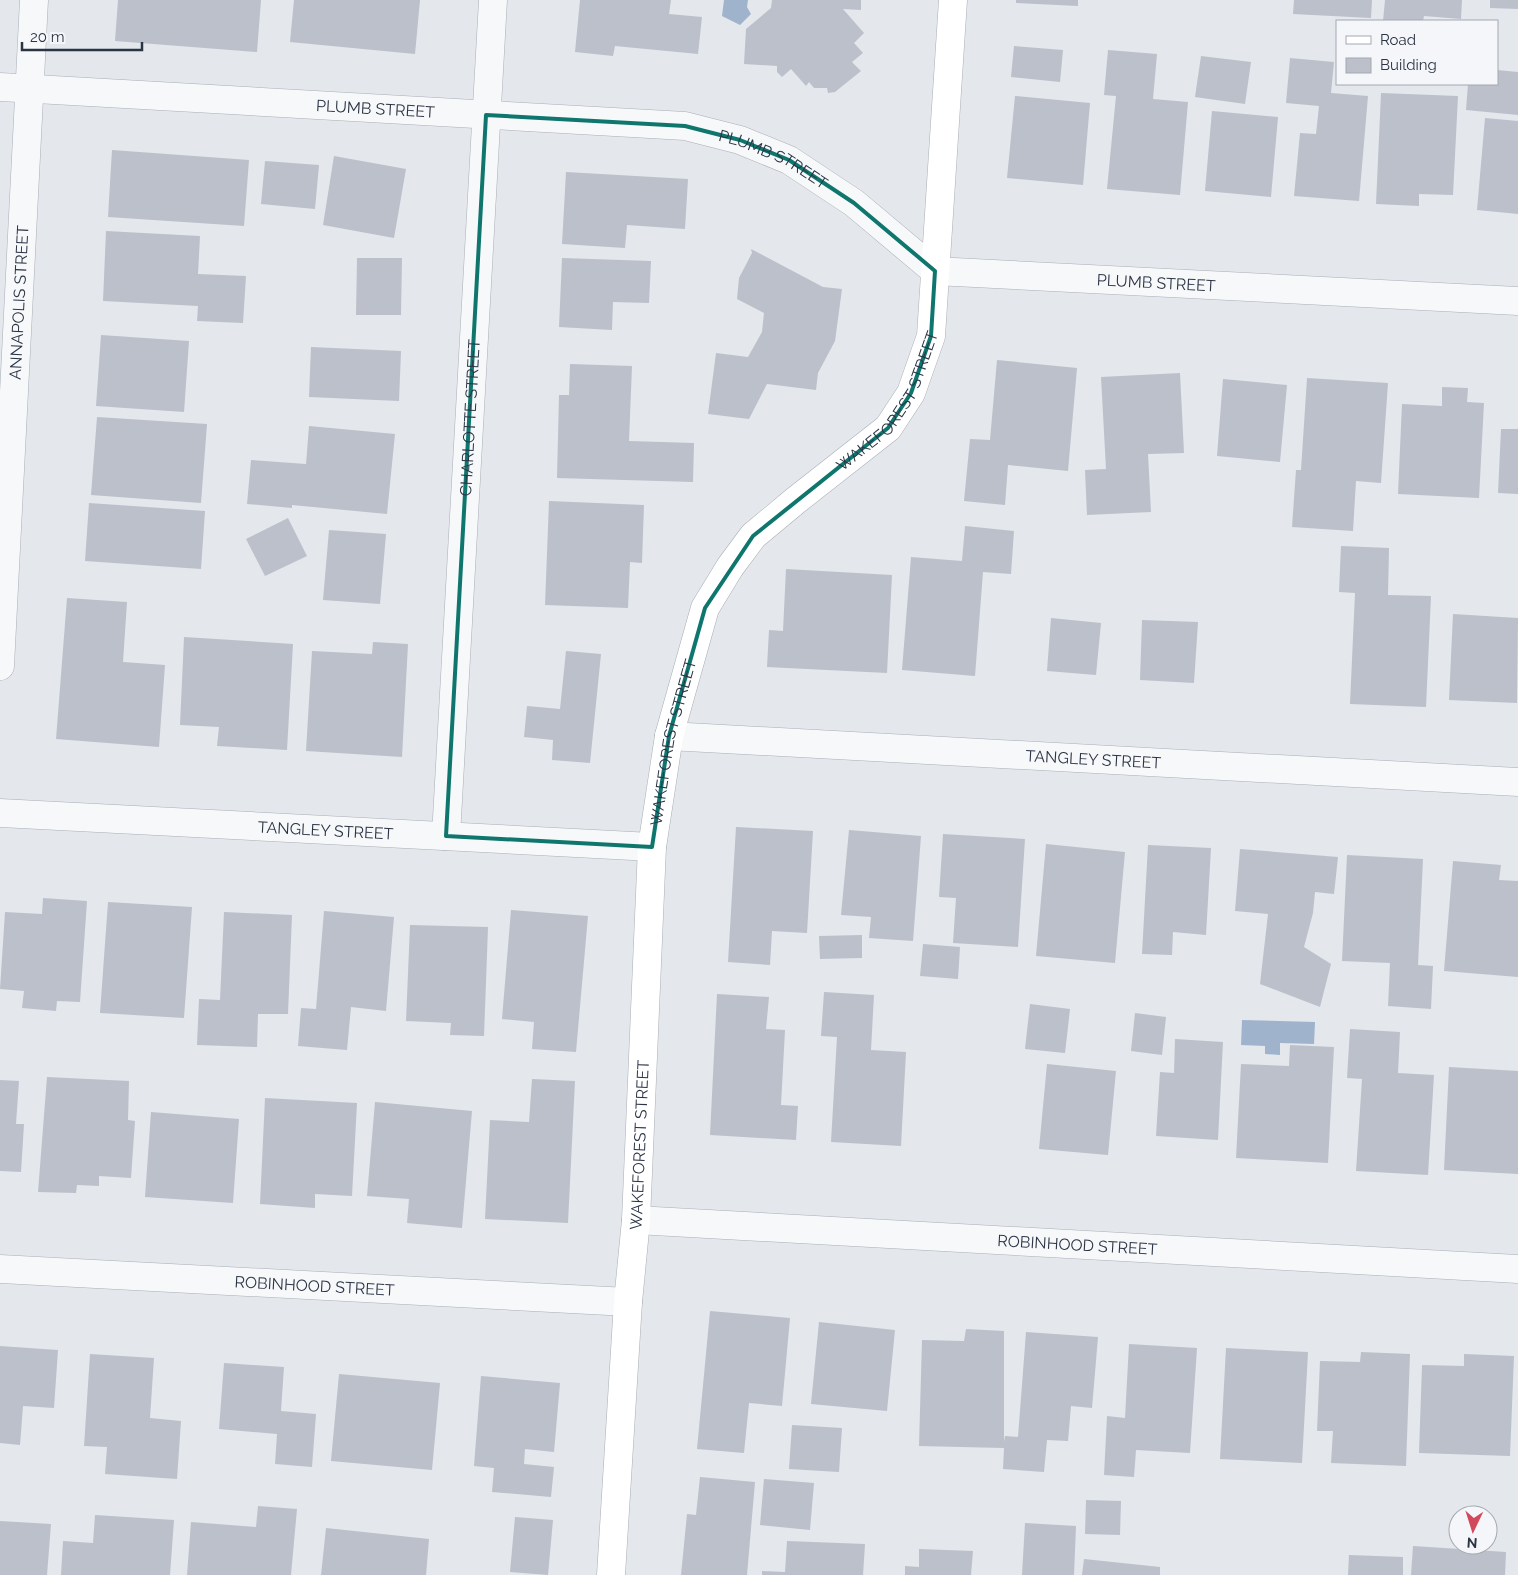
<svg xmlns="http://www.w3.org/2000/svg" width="1518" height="1575" font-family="Raleway,sans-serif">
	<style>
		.water { fill: #9fb4cc }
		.building { fill: #bbc0ca }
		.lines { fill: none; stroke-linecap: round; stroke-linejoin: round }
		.street-casing { stroke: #a9aeb7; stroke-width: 29 }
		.secondary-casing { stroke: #a9aeb7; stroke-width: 29 }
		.street { stroke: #f7f8fa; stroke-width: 28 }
		.secondary { stroke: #fff; stroke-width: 28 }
		.marked { fill: none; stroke: #0f766e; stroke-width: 4; stroke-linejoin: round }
		.labels { text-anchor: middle; stroke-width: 4.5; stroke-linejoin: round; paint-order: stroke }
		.street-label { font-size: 16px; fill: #2b3445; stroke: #f4f6f9 }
	</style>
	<rect width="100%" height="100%" fill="#e4e7ec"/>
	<!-- water -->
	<g class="water">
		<path d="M 724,0 L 748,0 L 747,7 L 751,14 L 740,25 L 722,16 Z"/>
		<path d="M 1242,1020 L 1315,1022 L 1314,1044 L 1280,1043 L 1280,1055 L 1265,1054 L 1265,1046 L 1241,1045 Z"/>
	</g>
	<!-- building -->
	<g class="building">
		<path d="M 118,0 L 261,0 L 257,52 L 115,41 Z"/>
		<path d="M 294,0 L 420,0 L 415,54 L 290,42 Z"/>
		<path d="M 580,0 L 671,0 L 669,14 L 702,17 L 698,54 L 615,46 L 613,56 L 575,52 Z"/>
		<path d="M 772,0 L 861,0 L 861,10 L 843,9 L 864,33 L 854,43 L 863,53 L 852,62 L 861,71 L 835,92 L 828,93 L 827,88 L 814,88 L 809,82 L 806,86 L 791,69 L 782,77 L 777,72 L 777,66 L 744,64 L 746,29 L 771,8 Z"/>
		<path d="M 1016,0 L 1078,0 L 1078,6 L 1016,3 Z"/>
		<path d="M 1294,0 L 1372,0 L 1371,18 L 1293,14 Z"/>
		<path d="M 1385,0 L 1462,0 L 1461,19 L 1424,16 L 1423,21 L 1383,21 Z"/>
		<path d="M 1490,0 L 1518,0 L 1518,9 L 1490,8 Z"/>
		<path d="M 1014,46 L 1063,50 L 1060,82 L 1011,77 Z"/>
		<path d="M 1108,50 L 1157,54 L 1153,99 L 1188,102 L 1180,195 L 1107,189 L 1116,96 L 1104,95 Z"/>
		<path d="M 1201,56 L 1251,62 L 1245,104 L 1195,97 Z"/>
		<path d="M 1290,58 L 1334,62 L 1331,93 L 1368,96 L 1359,201 L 1294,196 L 1300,133 L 1316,134 L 1319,106 L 1286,103 Z"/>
		<path d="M 1497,70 L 1518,72 L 1518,115 L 1466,110 L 1468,84 L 1497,84 Z"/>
		<path d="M 1381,93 L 1458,96 L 1453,195 L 1419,194 L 1419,206 L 1376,204 Z"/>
		<path d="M 1015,96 L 1090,103 L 1083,185 L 1007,178 Z"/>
		<path d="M 1212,111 L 1278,117 L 1271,197 L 1205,191 Z"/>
		<path d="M 1485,118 L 1518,121 L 1518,214 L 1477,210 Z"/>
		<path d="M 112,150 L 249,160 L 244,226 L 108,217 Z"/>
		<path d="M 334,156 L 406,169 L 394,238 L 323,225 Z"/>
		<path d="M 265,161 L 319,165 L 315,209 L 261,204 Z"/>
		<path d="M 566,172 L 688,179 L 685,229 L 627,225 L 625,248 L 562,244 Z"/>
		<path d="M 106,231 L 200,236 L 198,274 L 246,276 L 243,323 L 197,321 L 198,306 L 103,301 Z"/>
		<path d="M 751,249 L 823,287 L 842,289 L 835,341 L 818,373 L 816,390 L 767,384 L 749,419 L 708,414 L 716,353 L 748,357 L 762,332 L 764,313 L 737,299 L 739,278 L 752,253 Z"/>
		<path d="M 357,258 L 402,258 L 401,315 L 356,315 Z"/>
		<path d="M 562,258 L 651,261 L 649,303 L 613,302 L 612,330 L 559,327 Z"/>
		<path d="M 101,335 L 189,341 L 184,412 L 96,406 Z"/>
		<path d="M 311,347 L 401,351 L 399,401 L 309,397 Z"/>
		<path d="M 997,360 L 1077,368 L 1068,471 L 1008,465 L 1005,505 L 964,501 L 970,439 L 990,440 Z"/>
		<path d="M 570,364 L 632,366 L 629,441 L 694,443 L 693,482 L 557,478 L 559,395 L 569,395 Z"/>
		<path d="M 1180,373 L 1184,453 L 1148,454 L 1151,512 L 1087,515 L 1085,470 L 1106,469 L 1101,377 Z"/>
		<path d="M 1307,378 L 1388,383 L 1381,483 L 1356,481 L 1353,531 L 1292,527 L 1296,470 L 1301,470 Z"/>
		<path d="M 1223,379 L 1287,385 L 1280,462 L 1217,456 Z"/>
		<path d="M 1442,387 L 1468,388 L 1467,402 L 1484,403 L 1479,498 L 1398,494 L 1402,404 L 1442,406 Z"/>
		<path d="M 97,417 L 207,424 L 201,503 L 91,495 Z"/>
		<path d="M 309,426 L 395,434 L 387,514 L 292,505 L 292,508 L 247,504 L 251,460 L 306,464 Z"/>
		<path d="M 1501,429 L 1518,429 L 1518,494 L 1498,493 Z"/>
		<path d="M 549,501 L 644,505 L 642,563 L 630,562 L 628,608 L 545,605 Z"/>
		<path d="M 89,503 L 205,511 L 201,569 L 85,561 Z"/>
		<path d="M 288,518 L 307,556 L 265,576 L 246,539 Z"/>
		<path d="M 965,526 L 1014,531 L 1011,574 L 983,572 L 975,676 L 902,670 L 911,557 L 962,561 Z"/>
		<path d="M 329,530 L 386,534 L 380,604 L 323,600 Z"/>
		<path d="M 1341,546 L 1389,548 L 1388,595 L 1431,596 L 1426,707 L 1350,704 L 1355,593 L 1339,592 Z"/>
		<path d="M 786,569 L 892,575 L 887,673 L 767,667 L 769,630 L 783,631 Z"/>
		<path d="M 67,598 L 127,602 L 123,662 L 165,665 L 159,747 L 56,739 Z"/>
		<path d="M 1453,614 L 1518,618 L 1517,703 L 1449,700 Z"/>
		<path d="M 1051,618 L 1101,623 L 1096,675 L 1047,671 Z"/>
		<path d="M 1142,620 L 1198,622 L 1194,683 L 1140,680 Z"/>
		<path d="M 184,637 L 293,644 L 287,750 L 217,746 L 219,727 L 180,725 Z"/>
		<path d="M 373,642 L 408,644 L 402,757 L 306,751 L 312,651 L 372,654 Z"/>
		<path d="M 566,651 L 601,654 L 590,763 L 552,760 L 553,740 L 524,737 L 527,706 L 560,709 Z"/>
		<path d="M 736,827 L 813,831 L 807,933 L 772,931 L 770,965 L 728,962 Z"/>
		<path d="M 849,830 L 921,836 L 913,941 L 869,938 L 871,917 L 841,915 Z"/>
		<path d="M 943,834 L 1025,839 L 1018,947 L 953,943 L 956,898 L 939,897 Z"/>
		<path d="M 1046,844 L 1125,852 L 1115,963 L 1036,956 Z"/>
		<path d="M 1148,845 L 1211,848 L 1206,935 L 1173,932 L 1172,955 L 1142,954 Z"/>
		<path d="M 1240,849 L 1338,857 L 1334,894 L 1315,892 L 1313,913 L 1304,947 L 1331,964 L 1320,1007 L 1260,984 L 1268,914 L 1235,911 Z"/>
		<path d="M 1347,855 L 1423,859 L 1418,965 L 1433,966 L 1431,1009 L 1388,1006 L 1390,963 L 1342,961 Z"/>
		<path d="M 1453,861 L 1501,865 L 1499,880 L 1518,881 L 1518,977 L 1444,971 Z"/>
		<path d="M 43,898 L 87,901 L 80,1002 L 57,1001 L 56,1011 L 22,1008 L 24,991 L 0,989 L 5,912 L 42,914 Z"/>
		<path d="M 108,902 L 192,907 L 184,1018 L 100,1013 Z"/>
		<path d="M 511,910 L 588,916 L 576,1052 L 532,1049 L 534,1022 L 502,1019 Z"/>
		<path d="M 324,911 L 394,917 L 386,1011 L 351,1007 L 347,1050 L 298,1046 L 301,1008 L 316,1009 Z"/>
		<path d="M 224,912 L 292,915 L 288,1014 L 258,1014 L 257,1047 L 197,1045 L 199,999 L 220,1000 Z"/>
		<path d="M 410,925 L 488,927 L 484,1036 L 450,1035 L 451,1023 L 406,1021 Z"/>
		<path d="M 862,935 L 862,958 L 820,959 L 819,936 Z"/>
		<path d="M 923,944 L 960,947 L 958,979 L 920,976 Z"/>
		<path d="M 824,992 L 874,995 L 871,1050 L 906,1052 L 901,1146 L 831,1142 L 837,1037 L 821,1036 Z"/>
		<path d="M 717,994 L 769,997 L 766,1029 L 785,1030 L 781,1105 L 798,1106 L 796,1140 L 710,1135 Z"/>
		<path d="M 1030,1004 L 1070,1009 L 1065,1053 L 1025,1049 Z"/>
		<path d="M 1135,1013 L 1166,1017 L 1162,1055 L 1131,1051 Z"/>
		<path d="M 1350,1029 L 1400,1032 L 1398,1073 L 1434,1075 L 1428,1175 L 1356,1171 L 1362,1079 L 1347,1078 Z"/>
		<path d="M 1175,1039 L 1223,1042 L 1218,1140 L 1156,1136 L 1160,1072 L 1174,1073 Z"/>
		<path d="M 1290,1045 L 1334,1047 L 1328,1163 L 1236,1158 L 1241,1064 L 1289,1066 Z"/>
		<path d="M 1047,1064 L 1116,1071 L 1108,1155 L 1039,1149 Z"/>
		<path d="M 1449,1067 L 1518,1071 L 1518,1174 L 1444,1170 Z"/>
		<path d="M 47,1077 L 129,1081 L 128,1120 L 135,1121 L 131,1178 L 99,1176 L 99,1186 L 77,1185 L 76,1193 L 38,1192 Z"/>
		<path d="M 532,1079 L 575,1081 L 568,1223 L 485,1219 L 490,1120 L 529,1122 Z"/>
		<path d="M 0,1080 L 19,1081 L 16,1124 L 24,1124 L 21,1172 L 0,1171 Z"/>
		<path d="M 265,1098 L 357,1103 L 352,1196 L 315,1194 L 315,1208 L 260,1204 Z"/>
		<path d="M 375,1102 L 472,1111 L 462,1228 L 407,1223 L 409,1199 L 367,1196 Z"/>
		<path d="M 151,1112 L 239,1119 L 233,1203 L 145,1197 Z"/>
		<path d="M 710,1311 L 790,1318 L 782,1406 L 749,1403 L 744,1453 L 697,1449 Z"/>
		<path d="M 819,1322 L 895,1330 L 887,1411 L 811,1404 Z"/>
		<path d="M 966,1329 L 1004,1331 L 1004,1442 L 1005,1436 L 1018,1437 L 1026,1332 L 1098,1337 L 1092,1408 L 1071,1406 L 1068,1441 L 1047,1440 L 1044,1472 L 1003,1469 L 1004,1448 L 919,1446 L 922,1340 L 964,1341 Z"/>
		<path d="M 1129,1344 L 1197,1348 L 1190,1453 L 1136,1450 L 1134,1477 L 1104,1475 L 1107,1416 L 1125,1418 Z"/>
		<path d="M 0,1346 L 58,1350 L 54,1408 L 23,1406 L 20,1445 L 0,1443 Z"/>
		<path d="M 1226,1348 L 1308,1352 L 1302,1463 L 1220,1459 Z"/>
		<path d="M 1361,1352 L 1410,1354 L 1406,1466 L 1331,1463 L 1333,1431 L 1317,1431 L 1320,1361 L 1360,1362 Z"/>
		<path d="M 90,1354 L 154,1358 L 150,1418 L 181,1421 L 177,1479 L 105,1474 L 107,1447 L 84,1446 Z"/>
		<path d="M 1464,1354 L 1514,1356 L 1510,1456 L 1419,1453 L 1422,1365 L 1464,1366 Z"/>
		<path d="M 224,1363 L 284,1367 L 281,1411 L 316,1414 L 312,1467 L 275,1464 L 277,1434 L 219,1429 Z"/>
		<path d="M 339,1374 L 440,1383 L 432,1470 L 331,1461 Z"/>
		<path d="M 481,1376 L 560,1383 L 554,1452 L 525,1449 L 524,1464 L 554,1467 L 551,1497 L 492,1492 L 494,1468 L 474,1466 Z"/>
		<path d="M 792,1425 L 842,1428 L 839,1472 L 789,1469 Z"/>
		<path d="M 700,1477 L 755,1482 L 747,1575 L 681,1575 L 687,1514 L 696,1515 Z"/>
		<path d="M 764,1479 L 814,1483 L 810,1530 L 760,1525 Z"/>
		<path d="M 1086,1500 L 1121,1501 L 1120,1535 L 1085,1534 Z"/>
		<path d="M 258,1506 L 297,1509 L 291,1575 L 187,1575 L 191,1522 L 256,1527 Z"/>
		<path d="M 95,1515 L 174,1520 L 170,1575 L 61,1575 L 63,1541 L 93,1543 Z"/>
		<path d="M 515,1517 L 553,1520 L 548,1575 L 510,1572 Z"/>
		<path d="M 0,1521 L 51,1524 L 47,1575 L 0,1575 Z"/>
		<path d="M 1025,1523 L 1076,1526 L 1074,1575 L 1022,1575 Z"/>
		<path d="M 326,1528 L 429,1539 L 426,1575 L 321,1575 Z"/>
		<path d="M 787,1541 L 865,1544 L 863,1575 L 762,1575 L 762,1571 L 785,1572 Z"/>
		<path d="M 1413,1546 L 1506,1552 L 1505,1575 L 1411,1575 Z"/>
		<path d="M 919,1549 L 973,1551 L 971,1575 L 905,1575 L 905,1566 L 919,1567 Z"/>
		<path d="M 1349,1555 L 1403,1557 L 1403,1575 L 1348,1575 Z"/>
		<path d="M 1084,1559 L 1160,1567 L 1160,1575 L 1082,1575 Z"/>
	</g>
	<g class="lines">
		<!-- street casing -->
		<g class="street-casing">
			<g id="street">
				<path id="s1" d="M 0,87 L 685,126 L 740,140 L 789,160 L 854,203 L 935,271 L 1518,301"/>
				<path id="s2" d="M 0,666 L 34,0"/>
				<path id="s3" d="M 669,736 L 1518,782"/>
				<path id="s4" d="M 0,813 L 652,847"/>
				<path id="s5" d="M 446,836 L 493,0"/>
				<path id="s6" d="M 636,1220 L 1518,1269"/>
				<path id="s7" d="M 0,1269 L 628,1302"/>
			</g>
		</g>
		<!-- secondary casing -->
		<g class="secondary-casing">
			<g id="secondary">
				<path id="s8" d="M 611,1575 L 628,1302 L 636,1220 L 652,847 L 669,736 L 705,608 L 730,567 L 753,536 L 795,501 L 888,428 L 911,393 L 931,336 L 953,0"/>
			</g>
		</g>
		<!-- street -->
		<use href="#street" class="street"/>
		<!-- secondary -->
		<use href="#secondary" class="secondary"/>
	</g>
	<!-- marked area -->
	<path class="marked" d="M 486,115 L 685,126 L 740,140 L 789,160 L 854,203 L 935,271 L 931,336 L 911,393 L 888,428 L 753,536 L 705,608 L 669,736 L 652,847 L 446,836 Z"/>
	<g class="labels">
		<!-- street labels -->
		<g class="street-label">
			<text dy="6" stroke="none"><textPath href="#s1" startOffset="376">PLUMB STREET</textPath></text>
			<text dy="6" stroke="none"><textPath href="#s1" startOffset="781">PLUMB STREET</textPath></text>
			<text dy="6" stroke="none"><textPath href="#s1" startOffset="1201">PLUMB STREET</textPath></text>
			<text dy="6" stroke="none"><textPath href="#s2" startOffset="364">ANNAPOLIS STREET</textPath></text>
			<text dy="6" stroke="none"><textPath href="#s8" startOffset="1256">WAKEFOREST STREET</textPath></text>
			<text dy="6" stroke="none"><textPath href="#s5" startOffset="419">CHARLOTTE STREET</textPath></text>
			<text dy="6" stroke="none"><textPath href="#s8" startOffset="836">WAKEFOREST STREET</textPath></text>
			<text dy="6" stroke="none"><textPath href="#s3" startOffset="425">TANGLEY STREET</textPath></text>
			<text dy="6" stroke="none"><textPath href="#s4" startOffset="326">TANGLEY STREET</textPath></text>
			<text dy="6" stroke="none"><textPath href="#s8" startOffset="431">WAKEFOREST STREET</textPath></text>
			<text dy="6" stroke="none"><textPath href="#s6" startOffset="442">ROBINHOOD STREET</textPath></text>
			<text dy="6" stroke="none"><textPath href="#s7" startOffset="315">ROBINHOOD STREET</textPath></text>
		</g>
	</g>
	<!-- legend -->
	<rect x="1336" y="20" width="162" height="65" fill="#f4f6f9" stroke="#a4a8b1"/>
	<rect x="1346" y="36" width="25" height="8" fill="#ffffff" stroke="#a4a8b1"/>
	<text x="1380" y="45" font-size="15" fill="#2b3445">Road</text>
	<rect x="1346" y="58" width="25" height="15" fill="#bbc0ca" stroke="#a4a8b1"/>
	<text x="1380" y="70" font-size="15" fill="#2b3445">Building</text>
	<!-- north arrow -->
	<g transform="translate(1473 1530) rotate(184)"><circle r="24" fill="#f4f6f9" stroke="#a4a8b1"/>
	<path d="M0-4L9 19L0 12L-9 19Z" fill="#d1495b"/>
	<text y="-8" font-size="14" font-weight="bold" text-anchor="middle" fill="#2b3445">N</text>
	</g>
	<!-- scale -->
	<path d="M22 42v8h120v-8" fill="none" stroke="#2b3445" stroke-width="2.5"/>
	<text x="30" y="42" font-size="15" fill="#2b3445" stroke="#f4f6f9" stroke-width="4" paint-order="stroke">20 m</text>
</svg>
